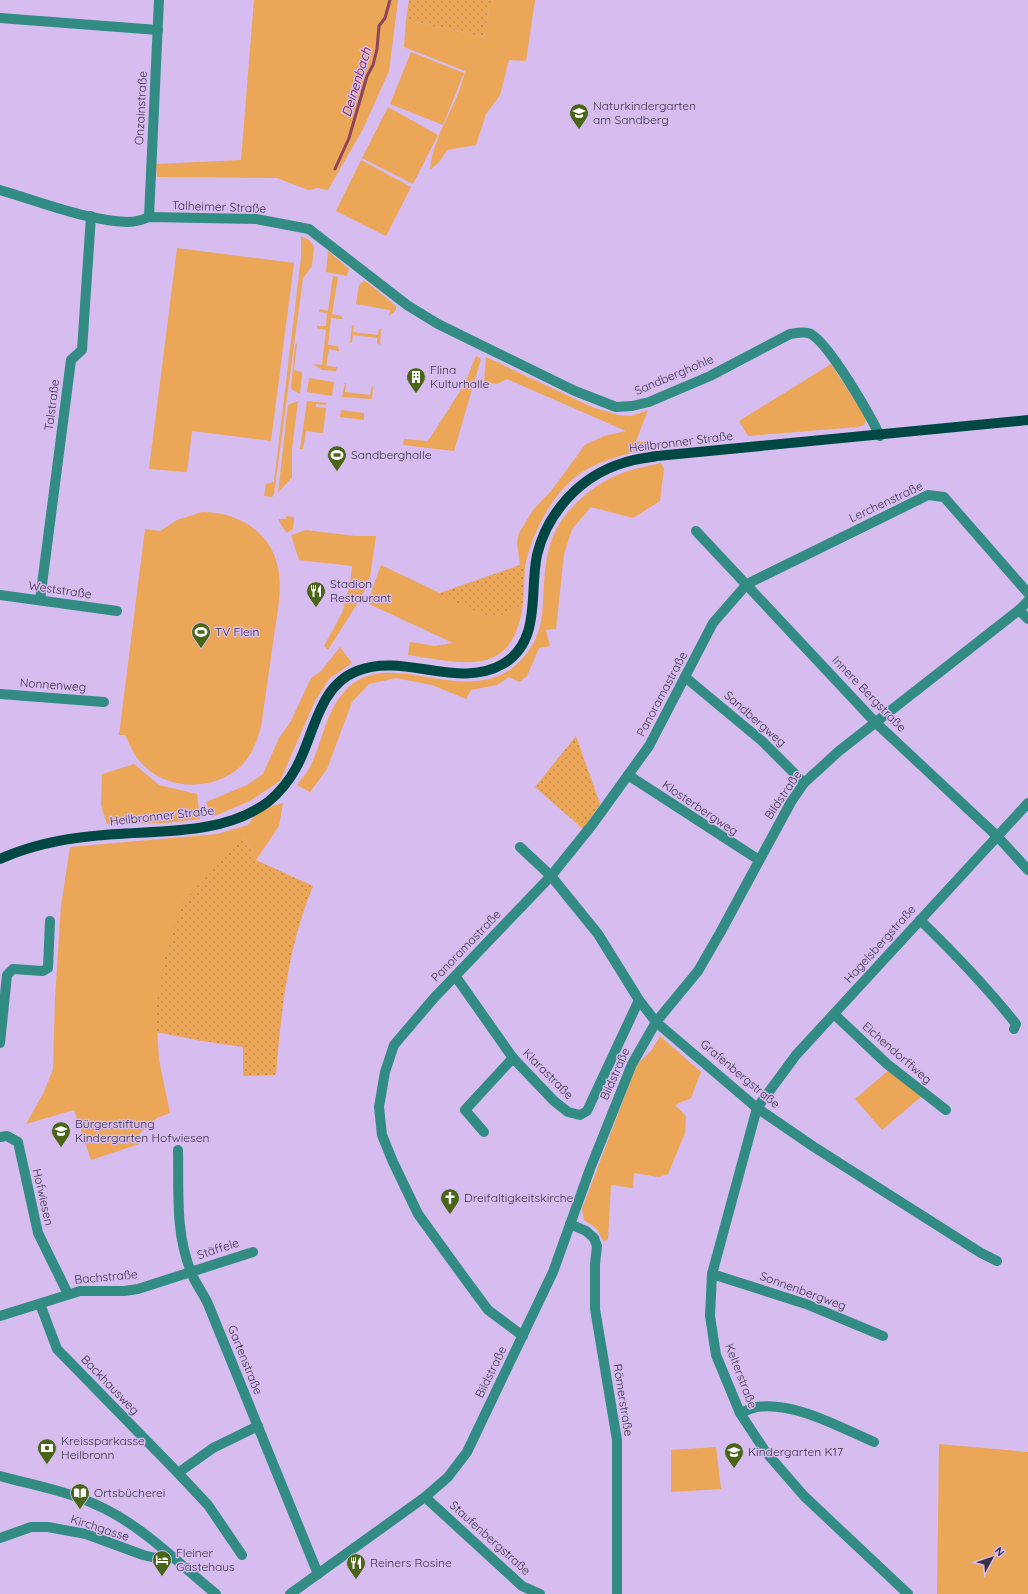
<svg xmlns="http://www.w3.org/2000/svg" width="1028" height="1594" font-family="Quicksand,sans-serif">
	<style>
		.green { fill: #eba658 }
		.garden { fill: url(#garden-dots) }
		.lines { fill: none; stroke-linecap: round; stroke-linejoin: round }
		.stream { stroke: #8c455b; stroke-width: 3 }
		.minor { stroke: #328c84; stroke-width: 10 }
		.major { stroke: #004844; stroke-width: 10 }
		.labels { text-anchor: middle; stroke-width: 3; stroke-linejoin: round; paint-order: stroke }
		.poi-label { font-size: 12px; fill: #3b3145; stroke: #d6bcef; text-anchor: start }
		.street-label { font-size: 12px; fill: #3b3145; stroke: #d6bcef }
		.water-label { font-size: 13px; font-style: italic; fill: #6d0f2f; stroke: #d6bcef }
	</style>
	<defs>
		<pattern id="garden-dots" width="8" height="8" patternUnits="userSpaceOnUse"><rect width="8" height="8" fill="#eba658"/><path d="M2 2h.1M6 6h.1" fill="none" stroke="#c0884b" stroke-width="1.8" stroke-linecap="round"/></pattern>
	</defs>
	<rect width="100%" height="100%" fill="#d6bcef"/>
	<!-- green -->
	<g class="green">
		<path d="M 254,0 L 398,0 L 389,71 L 363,129 L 328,190 L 317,188 L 308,190 L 277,178 L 157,177 L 156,164 L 241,160 Z"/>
		<path d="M 491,0 L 535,0 L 526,61 L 509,60 L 500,95 L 486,114 L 476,145 L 447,150 L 440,161 L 430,170 C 433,134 458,106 465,71 L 404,47 L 406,20 L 484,37 Z"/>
		<path d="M 411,52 L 464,73 L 443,125 L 390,104 Z"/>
		<path d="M 388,107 L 438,135 L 413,184 L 362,158 Z"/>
		<path d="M 361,160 L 411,187 L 386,236 L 336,211 Z"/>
		<path d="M 301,236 L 309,240 L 314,247 L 312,266 L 303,278 L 274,494 L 272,497 L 264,496 L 266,484 L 274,482 L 301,258 Z"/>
		<path d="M 177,248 L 294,263 L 271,441 L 192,431 L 187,472 L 149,469 Z"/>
		<path d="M 328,251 L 349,269 L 347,276 L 326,272 Z"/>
		<path d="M 333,276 L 338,277 L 332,314 L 342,316 L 342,319 L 331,318 L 328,345 L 338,346 L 339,351 L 329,349 L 326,366 L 337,367 L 336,371 L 322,370 L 313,364 L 322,365 L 326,330 L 317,328 L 317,326 L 326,326 L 327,313 L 319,312 L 319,309 L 328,311 Z"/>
		<path d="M 364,281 L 367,282 L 396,306 L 396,310 L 389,316 L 390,310 L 356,304 L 359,285 Z"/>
		<path d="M 352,325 L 354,326 L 353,332 L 378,335 L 379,329 L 381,329 L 380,345 L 377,343 L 377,338 L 353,335 L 352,342 L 350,343 Z"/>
		<path d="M 297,343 L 294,370 L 302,372 L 300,394 L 291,389 L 295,345 Z"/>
		<path d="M 476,356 L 481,359 L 454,451 L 403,445 L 404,439 L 427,441 L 430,438 L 464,385 Z"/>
		<path d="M 486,357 L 592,407 L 618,415 L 631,416 L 648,410 L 636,441 L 665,445 C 639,451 613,456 589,468 C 555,486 533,530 525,566 L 520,565 L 517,542 L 519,533 L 533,510 L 551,491 L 585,445 L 604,436 L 626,431 L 507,379 L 497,384 L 484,382 Z"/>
		<path d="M 831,364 L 865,416 L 866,420 L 864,425 L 858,427 L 748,436 L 739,421 Z"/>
		<path d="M 309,378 L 334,382 L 332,396 L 307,392 Z"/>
		<path d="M 345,383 L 346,383 L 345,392 L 370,395 L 372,386 L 373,387 L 372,399 L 342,397 Z"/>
		<path d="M 298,401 L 292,449 L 292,477 L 278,493 L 288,405 Z"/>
		<path d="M 307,401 L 327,403 L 326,405 L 316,404 L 316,407 L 326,408 L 323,433 L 306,431 L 303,449 L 300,449 Z"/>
		<path d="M 341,410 L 364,413 L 364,420 L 340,417 Z"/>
		<path d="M 661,463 L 664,469 L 660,501 L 633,518 L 591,507 L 572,529 L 564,554 L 556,629 L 546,630 L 550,646 L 539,648 L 527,676 L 519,682 L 509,677 L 497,685 L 471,690 L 466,699 L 432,685 L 396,678 L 369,684 L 352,702 L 327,769 L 310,792 L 297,785 C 302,778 308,772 311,765 C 324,738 326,708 349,687 C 394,645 472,715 523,658 C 544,634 542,614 544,585 C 545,568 547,550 554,534 C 567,506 596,482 625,472 C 637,468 649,466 661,463 Z"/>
		<path d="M 202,512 C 237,512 271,531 278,568 C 283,591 276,619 273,643 C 269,671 265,699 261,727 C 257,741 251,757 240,767 C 209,794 158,790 135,755 C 131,749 129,742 125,735 L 119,735 L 145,529 L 160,531 L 177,520 Z"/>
		<path d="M 286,516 L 294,517 L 293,529 L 287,533 L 279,522 L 279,519 L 286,519 Z"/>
		<path d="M 306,530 L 355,536 L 376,536 L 370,577 L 362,596 L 328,650 L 324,646 L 342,613 L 350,584 L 352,566 L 299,560 L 291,535 Z"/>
		<path d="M 381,565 L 490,617 L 499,617 L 523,604 C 513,679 464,663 408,655 L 410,642 L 435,646 L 453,643 L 367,603 Z"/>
		<path d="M 340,647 L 352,663 L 329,679 L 315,701 L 280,781 L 250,801 L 212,817 L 206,802 L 247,785 L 263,774 L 279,738 L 291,721 L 311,678 L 321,671 Z"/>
		<path d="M 134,764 L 159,785 L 197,794 L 200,819 L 165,823 L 107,824 L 101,805 L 102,774 Z"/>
		<path d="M 283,803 L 279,826 L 256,860 L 244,837 L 156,1011 L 159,1060 L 170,1113 L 157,1118 L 140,1133 L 139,1144 L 91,1160 L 74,1110 L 26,1124 L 44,1092 L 53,1069 L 55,998 L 61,906 L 70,847 L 217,834 L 248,825 L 259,810 Z"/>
		<path d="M 660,1036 L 701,1072 L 691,1098 L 675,1105 L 686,1116 L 685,1133 L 668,1174 L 659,1177 L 634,1173 L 633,1188 L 611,1185 L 608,1239 L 604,1242 L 596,1228 L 584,1220 L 582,1209 L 637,1064 L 651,1051 Z"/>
		<path d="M 889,1070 L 922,1096 L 882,1130 L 855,1099 Z"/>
		<path d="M 939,1444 L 1028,1452 L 1028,1594 L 937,1594 Z"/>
		<path d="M 716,1447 L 721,1489 L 671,1492 L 671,1450 Z"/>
	</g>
	<!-- garden -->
	<g class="garden">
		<path d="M 409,0 L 491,0 L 484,37 L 406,20 Z"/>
		<path d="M 520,565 L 525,566 L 523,604 L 499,617 L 490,617 L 437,594 Z"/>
		<path d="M 576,736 L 600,804 L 583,829 L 535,787 Z"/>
		<path d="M 244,837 L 256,860 L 313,886 C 288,946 281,1011 276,1075 L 243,1076 L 243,1047 L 202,1041 L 156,1032 L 156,1011 L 163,962 L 182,903 Z"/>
	</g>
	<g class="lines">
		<!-- stream -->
		<path class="stream" d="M 335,169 L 349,138 L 367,76 L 373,65 L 377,49 L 379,26 L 385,18 L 390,0"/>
		<!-- minor -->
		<g class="minor">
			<path d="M 0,18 L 158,30"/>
			<path d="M 0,190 C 41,202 85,220 128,222 C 136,222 142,220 149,217 L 256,219 L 309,229 L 407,305 L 438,324 L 575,391 L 616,407 L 632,406 L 649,402 L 710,376 L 790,334 C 797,333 805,331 811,334 C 830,345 870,415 880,436"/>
			<path d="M 149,217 L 159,0"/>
			<path d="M 696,531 L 875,722 L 998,837 L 1028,870"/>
			<path d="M 0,595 L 117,611"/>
			<path d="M 40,600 L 71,360 L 82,350 L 91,216"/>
			<path d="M 1019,610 L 1028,619"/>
			<path d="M 685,677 L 762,741 L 804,783"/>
			<path d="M 0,694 L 104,702"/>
			<path d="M 628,775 L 759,860"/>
			<path d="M 520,847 L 551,876 L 598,934 L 639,1000 L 656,1022 L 757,1108 L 814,1147 L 981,1253 L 997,1261"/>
			<path d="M 920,920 C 954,953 986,986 1016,1024 L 1014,1029"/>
			<path d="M 456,977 L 513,1058 L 554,1101 L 568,1112 L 580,1115 L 587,1111 L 639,1000"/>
			<path d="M 834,1014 L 887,1064 L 946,1110"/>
			<path d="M 0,1043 L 7,975 L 13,969 L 43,971 L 48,968 L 50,921"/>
			<path d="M 484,1132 L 465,1110 L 513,1058"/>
			<path d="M 0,1137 L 7,1136 L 18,1142 L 38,1233 L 68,1294"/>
			<path d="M 178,1150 C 179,1192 175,1232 191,1272 C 195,1283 203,1293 208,1304 L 318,1574"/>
			<path d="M 570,1224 L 586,1231 L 594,1238 L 597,1246 L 595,1264 L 595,1309 L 617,1440 L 617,1594"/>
			<path d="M 712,1274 L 806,1304 L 883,1336"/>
			<path d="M 40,1304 L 57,1349 L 178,1473"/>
			<path d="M 0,1316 L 80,1291 L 124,1291 L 138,1289 L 253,1252"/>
			<path d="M 523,1336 L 488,1310 L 460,1272 L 418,1214 L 393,1162 L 382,1135 L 379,1107 L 385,1072 L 394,1045 L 434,998 L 551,876 L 592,825 L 649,746 L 713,623 L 747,584 L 928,495 L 944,497 L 1028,593"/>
			<path d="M 740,1413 C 745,1411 752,1408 757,1407 C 794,1401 841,1428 874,1442"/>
			<path d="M 0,1476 C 33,1485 68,1491 99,1506 C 143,1526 179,1564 216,1594"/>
			<path d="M 425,1497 L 522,1586 L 540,1594"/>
			<path d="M 0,1538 L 31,1527 L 48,1527 L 86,1534 L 143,1555 L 156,1558 L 167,1553"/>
			<path d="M 242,1555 L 208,1505 L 178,1473 L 213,1448 L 258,1426"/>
			<path d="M 290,1594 L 425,1497 L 448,1477 L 467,1452 L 553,1272 L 590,1169 L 632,1064 L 656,1022 L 698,971 L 720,933 L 791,802 L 804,783 L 839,751 L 1019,610 L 1028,601"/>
			<path d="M 908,1594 L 804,1496 L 765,1451 L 740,1413 L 716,1355 L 710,1316 L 712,1274 L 757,1108 L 796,1055 L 1028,803"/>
		</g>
		<!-- major -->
		<path class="major" d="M 0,859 C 29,846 61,839 93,836 C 150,829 219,838 268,802 C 279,793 289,781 296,768 C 314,736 318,686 357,671 C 404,652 458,690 503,664 C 542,641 529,592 537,555 C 547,513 580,476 623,463 C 634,459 646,458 657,456 L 1028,420"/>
	</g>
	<!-- icons -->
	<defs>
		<g id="school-pin" transform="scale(1)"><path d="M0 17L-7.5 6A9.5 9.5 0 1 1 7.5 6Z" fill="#496517" stroke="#d6bcef"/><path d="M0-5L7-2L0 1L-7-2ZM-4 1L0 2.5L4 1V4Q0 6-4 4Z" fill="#fff"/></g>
		<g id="building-pin" transform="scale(1)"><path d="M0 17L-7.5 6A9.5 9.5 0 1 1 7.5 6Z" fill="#496517" stroke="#d6bcef"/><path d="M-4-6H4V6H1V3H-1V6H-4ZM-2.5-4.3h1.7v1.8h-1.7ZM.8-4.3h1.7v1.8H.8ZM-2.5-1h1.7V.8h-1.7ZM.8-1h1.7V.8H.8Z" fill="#fff"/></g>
		<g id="stadium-pin" transform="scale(1)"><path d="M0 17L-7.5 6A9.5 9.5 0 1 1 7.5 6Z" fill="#496517" stroke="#d6bcef"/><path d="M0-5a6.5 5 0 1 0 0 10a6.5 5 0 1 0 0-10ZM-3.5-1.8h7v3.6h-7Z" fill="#fff"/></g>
		<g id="restaurant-pin" transform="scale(1)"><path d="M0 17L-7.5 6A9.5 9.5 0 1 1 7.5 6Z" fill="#496517" stroke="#d6bcef"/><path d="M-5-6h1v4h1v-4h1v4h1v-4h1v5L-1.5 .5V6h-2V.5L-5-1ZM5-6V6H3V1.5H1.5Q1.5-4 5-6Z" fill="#fff"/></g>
		<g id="church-pin" transform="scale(1)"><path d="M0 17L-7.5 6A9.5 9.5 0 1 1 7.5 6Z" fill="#496517" stroke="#d6bcef"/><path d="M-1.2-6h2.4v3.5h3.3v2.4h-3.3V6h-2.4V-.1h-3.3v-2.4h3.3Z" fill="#fff"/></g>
		<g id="bank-pin" transform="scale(1)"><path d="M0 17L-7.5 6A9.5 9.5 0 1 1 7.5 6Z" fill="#496517" stroke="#d6bcef"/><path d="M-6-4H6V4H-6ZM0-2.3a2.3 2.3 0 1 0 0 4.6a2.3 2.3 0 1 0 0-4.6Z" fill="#fff"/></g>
		<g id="library-pin" transform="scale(1)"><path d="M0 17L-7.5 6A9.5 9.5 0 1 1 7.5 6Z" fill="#496517" stroke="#d6bcef"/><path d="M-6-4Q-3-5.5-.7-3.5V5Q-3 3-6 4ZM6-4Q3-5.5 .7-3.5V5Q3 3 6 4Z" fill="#fff"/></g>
		<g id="hotel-pin" transform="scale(1)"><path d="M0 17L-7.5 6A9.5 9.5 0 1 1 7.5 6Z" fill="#496517" stroke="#d6bcef"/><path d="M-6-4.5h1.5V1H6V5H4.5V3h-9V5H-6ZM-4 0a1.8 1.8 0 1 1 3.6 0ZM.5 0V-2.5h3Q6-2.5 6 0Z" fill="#fff"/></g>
	</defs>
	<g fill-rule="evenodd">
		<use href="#school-pin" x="579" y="113"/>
		<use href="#building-pin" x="416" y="377"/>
		<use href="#stadium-pin" x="337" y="455"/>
		<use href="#restaurant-pin" x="316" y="591"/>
		<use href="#stadium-pin" x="201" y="632"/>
		<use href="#school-pin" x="61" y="1131"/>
		<use href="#church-pin" x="450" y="1198"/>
		<use href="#bank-pin" x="47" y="1448"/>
		<use href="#school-pin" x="734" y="1452"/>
		<use href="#library-pin" x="80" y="1493"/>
		<use href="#hotel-pin" x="162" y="1560"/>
		<use href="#restaurant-pin" x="356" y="1563"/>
	</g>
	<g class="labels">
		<!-- poi labels -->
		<g class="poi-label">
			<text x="593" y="110">Naturkindergarten<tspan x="593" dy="14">am Sandberg</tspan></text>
			<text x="430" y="374">Flina<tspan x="430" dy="14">Kulturhalle</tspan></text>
			<text x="351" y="459">Sandberghalle</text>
			<text x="330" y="588">Stadion<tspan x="330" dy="14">Restaurant</tspan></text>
			<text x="215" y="636">TV Flein</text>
			<text x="75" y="1128">Bürgerstiftung<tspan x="75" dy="14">Kindergarten Hofwiesen</tspan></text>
			<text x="464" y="1202">Dreifaltigkeitskirche</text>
			<text x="61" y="1445">Kreissparkasse<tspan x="61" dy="14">Heilbronn</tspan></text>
			<text x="748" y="1456">Kindergarten K17</text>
			<text x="94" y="1497">Ortsbücherei</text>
			<text x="176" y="1557">Fleiner<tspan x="176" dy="14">Gästehaus</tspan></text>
			<text x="370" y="1567">Reiners Rosine</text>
		</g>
		<!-- street labels -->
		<g class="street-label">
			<text transform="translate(141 108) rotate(-87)" y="4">Onzainstraße</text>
			<text transform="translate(219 207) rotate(2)" y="4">Talheimer Straße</text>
			<text transform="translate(674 375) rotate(-23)" y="4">Sandberghohle</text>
			<text transform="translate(52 405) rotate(-83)" y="4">Talstraße</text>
			<text transform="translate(681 442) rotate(-7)" y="4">Heilbronner Straße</text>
			<text transform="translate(886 502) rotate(-25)" y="4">Lerchenstraße</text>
			<text transform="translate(60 590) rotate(8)" y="4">Weststraße</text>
			<text transform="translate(53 685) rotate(4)" y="4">Nonnenweg</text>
			<text transform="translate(662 694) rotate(-62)" y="4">Panoramastraße</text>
			<text transform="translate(869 694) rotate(46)" y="4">Innere Bergstraße</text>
			<text transform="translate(755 719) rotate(41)" y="4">Sandbergweg</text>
			<text transform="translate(783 795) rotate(-56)" y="4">Bildstraße</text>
			<text transform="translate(700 808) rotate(34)" y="4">Klosterbergweg</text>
			<text transform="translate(162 816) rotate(-6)" y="4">Heilbronner Straße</text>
			<text transform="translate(880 944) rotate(-48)" y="4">Hagelsbergstraße</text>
			<text transform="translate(466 946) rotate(-46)" y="4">Panoramastraße</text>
			<text transform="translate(897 1053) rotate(41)" y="4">Eichendorffweg</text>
			<text transform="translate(548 1074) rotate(45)" y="4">Klarastraße</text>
			<text transform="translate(615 1074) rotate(-66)" y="4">Bildstraße</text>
			<text transform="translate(740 1074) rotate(40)" y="4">Grafenbergstraße</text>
			<text transform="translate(43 1197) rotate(77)" y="4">Hofwiesen</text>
			<text transform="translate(218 1249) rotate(-18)" y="4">Stäffele</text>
			<text transform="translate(106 1277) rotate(-5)" y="4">Bachstraße</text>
			<text transform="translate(803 1291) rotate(20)" y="4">Sonnenbergweg</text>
			<text transform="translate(245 1360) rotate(68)" y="4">Gartenstraße</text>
			<text transform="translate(491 1372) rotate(-64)" y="4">Bildstraße</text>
			<text transform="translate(741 1376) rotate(69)" y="4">Kelterstraße</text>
			<text transform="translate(110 1385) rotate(46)" y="4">Backhausweg</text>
			<text transform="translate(623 1400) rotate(81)" y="4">Römerstraße</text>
			<text transform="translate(100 1528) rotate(18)" y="4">Kirchgasse</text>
			<text transform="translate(490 1538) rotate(42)" y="4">Staufenbergstraße</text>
		</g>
		<!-- water labels -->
		<g class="water-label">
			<text transform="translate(356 82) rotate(-73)" y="5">Deinenbach</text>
		</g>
	</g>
	<!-- north arrow -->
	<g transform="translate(992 1558) rotate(50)" stroke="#d6bcef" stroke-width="3" paint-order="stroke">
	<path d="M0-3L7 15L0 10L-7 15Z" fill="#3b3145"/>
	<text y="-6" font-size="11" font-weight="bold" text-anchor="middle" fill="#3b3145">N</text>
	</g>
</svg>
